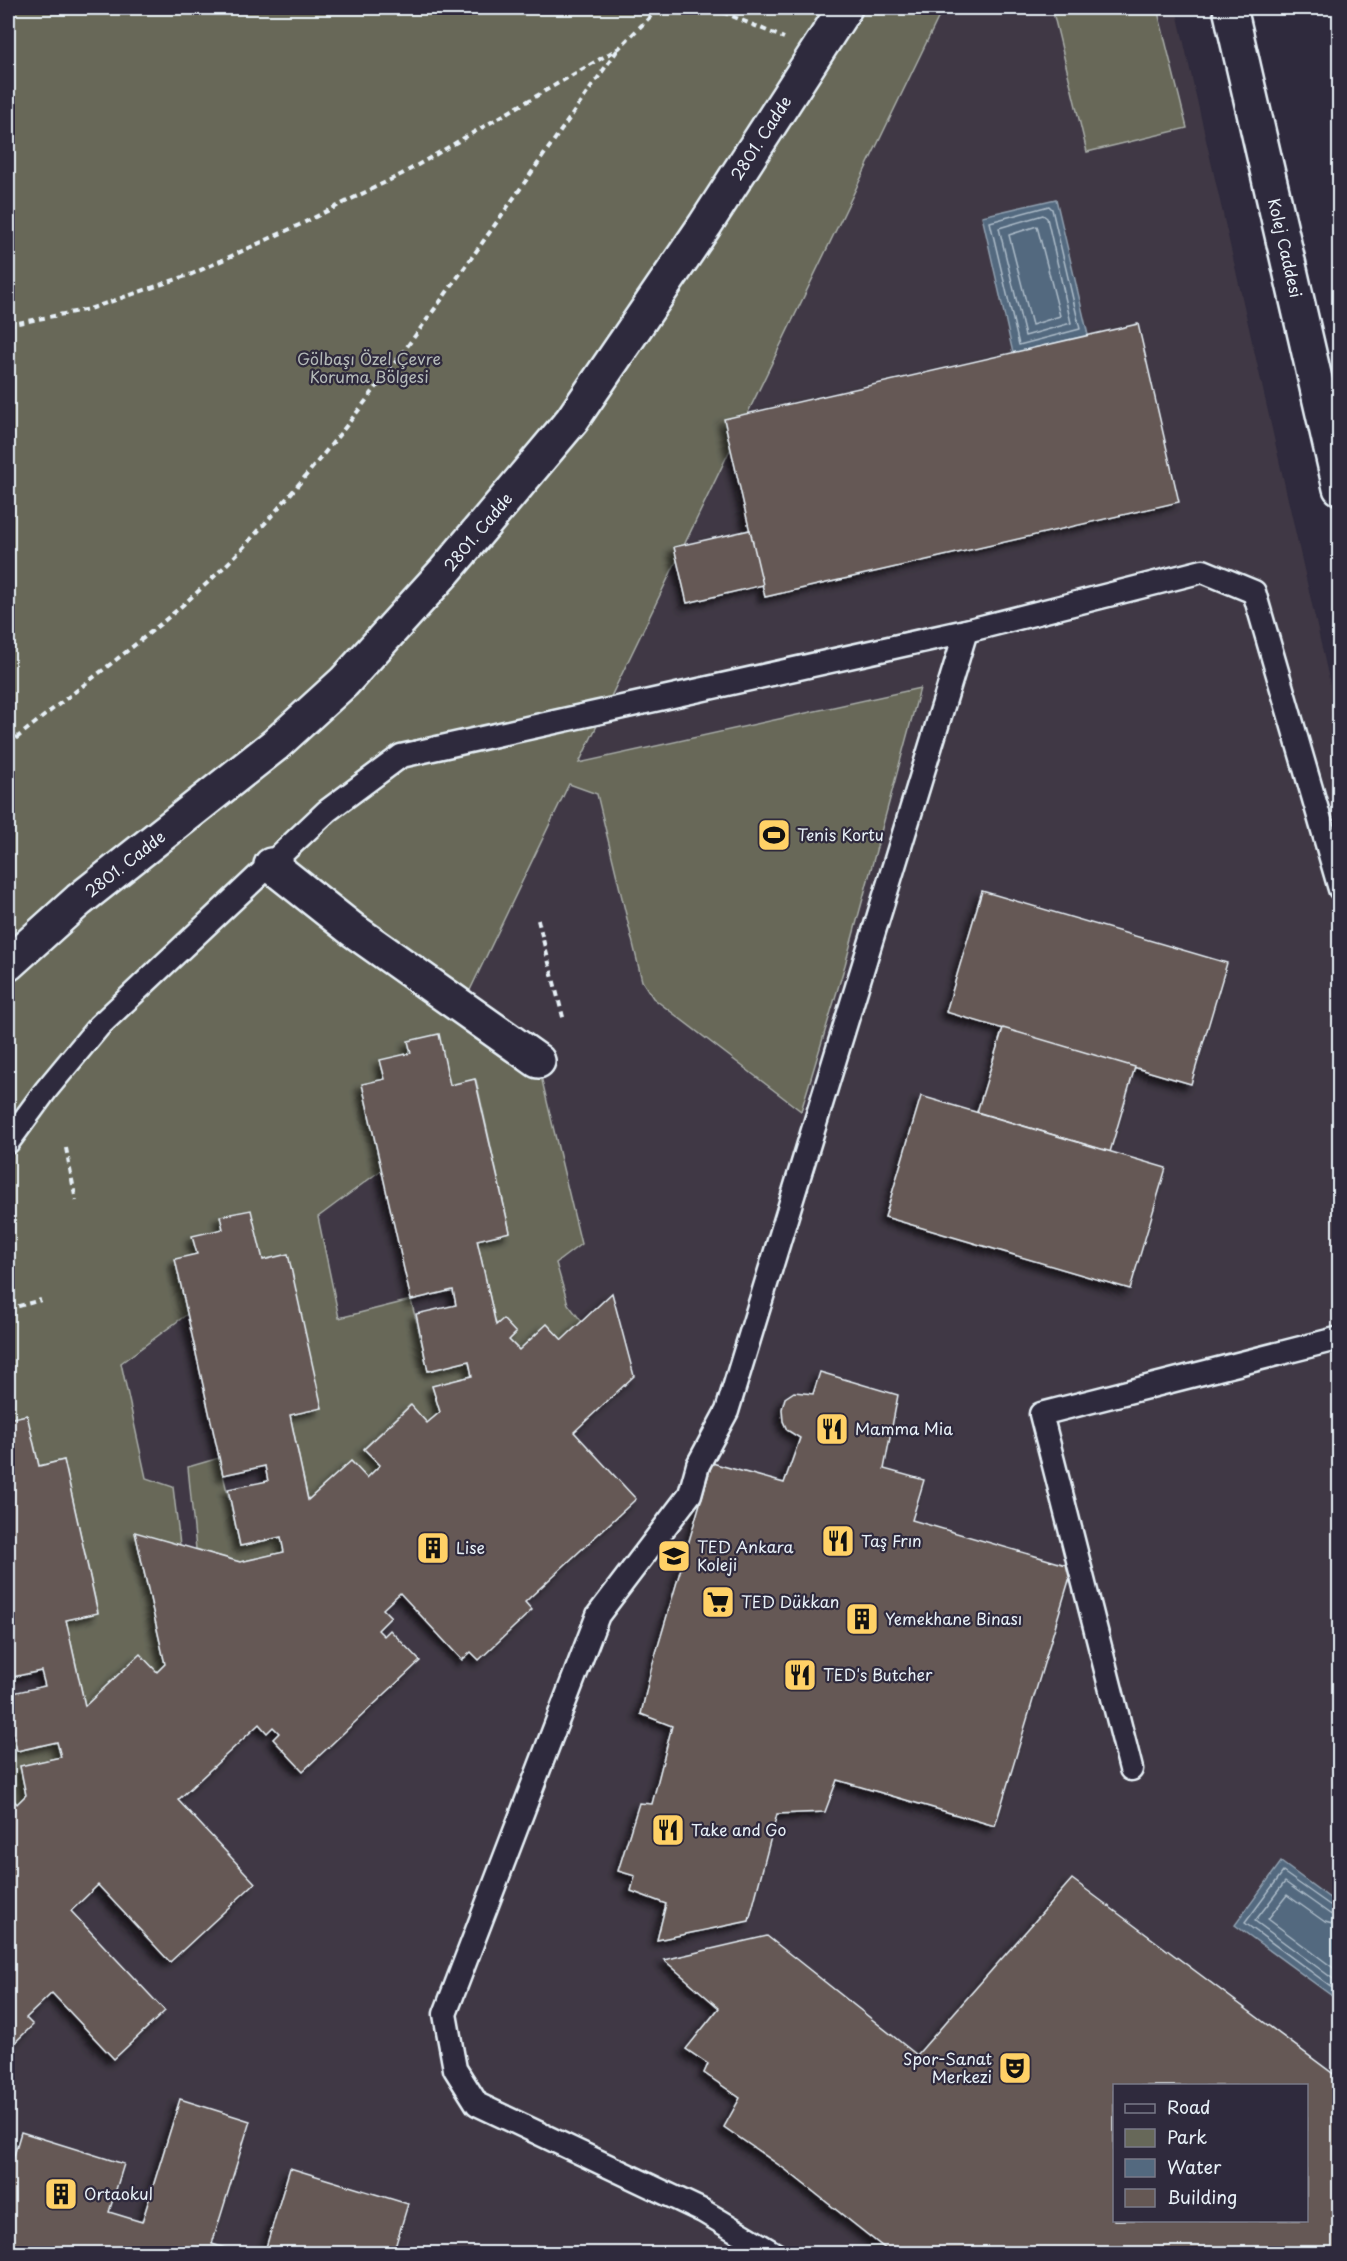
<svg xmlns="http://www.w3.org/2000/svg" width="1347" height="2261" font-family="'Playpen Sans',sans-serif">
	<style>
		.built { fill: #3f3844; fill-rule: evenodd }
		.green { fill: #676859; stroke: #a8aca8; stroke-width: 1.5 }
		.water { fill: #53697f; stroke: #8f9faf; stroke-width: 1.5 }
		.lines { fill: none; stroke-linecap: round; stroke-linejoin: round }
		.shore { stroke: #acbbc8; stroke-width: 1.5 }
		.building { fill: #655854; stroke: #e8f1f8; stroke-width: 1.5; fill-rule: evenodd; filter: url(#shadow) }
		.service-casing { stroke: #e8f1f8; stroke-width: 27 }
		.pedestrian-casing { stroke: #e8f1f8; stroke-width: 38 }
		.minor-casing { stroke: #e8f1f8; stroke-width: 38 }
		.tertiary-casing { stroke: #e8f1f8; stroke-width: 38 }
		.path { stroke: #e8f1f8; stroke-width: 4; stroke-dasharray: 6 4.5; stroke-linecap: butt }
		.service { stroke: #2f2a3d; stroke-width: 22 }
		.pedestrian { stroke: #2f2a3d; stroke-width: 33 }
		.minor { stroke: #2f2a3d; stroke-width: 33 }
		.tertiary { stroke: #2f2a3d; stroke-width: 33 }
		.labels { text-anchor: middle; stroke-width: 4.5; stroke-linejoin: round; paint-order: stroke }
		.street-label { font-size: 16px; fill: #e8f1f8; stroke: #2f2a3d }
		.park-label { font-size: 16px; fill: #b4bab8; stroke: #2f2a3d }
		.poi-label { font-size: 16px; fill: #e8f1f8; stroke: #2f2a3d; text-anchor: start }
	</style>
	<defs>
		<filter id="shadow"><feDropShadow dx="-5.5" dy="5.5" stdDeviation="3" flood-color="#0009"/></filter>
	</defs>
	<rect width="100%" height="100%" fill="#2f2a3d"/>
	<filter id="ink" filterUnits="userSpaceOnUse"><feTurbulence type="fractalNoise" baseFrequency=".0167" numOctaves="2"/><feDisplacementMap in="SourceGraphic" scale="12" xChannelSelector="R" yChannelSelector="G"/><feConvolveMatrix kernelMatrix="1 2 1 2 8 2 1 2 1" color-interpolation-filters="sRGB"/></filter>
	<g filter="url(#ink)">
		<!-- built -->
		<path class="built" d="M 908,8 L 1176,8 L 1339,723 L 1339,2253 L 8,2254 L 8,1026 ZM 1114,2086 L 1306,2086 L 1306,2220 L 1114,2220 Z"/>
		<!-- green -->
		<g class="green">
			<path d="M 8,8 L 943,8 L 579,763 L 920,688 L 845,965 L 801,1111 L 653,998 L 642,981 L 597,794 L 569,784 L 459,1013 L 540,1072 L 581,1244 L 556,1263 L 568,1304 L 585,1326 L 562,1340 L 547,1324 L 519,1350 L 509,1340 L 516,1333 L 496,1325 L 477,1240 L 510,1232 L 476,1080 L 450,1085 L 384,1168 L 318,1217 L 339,1318 L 411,1300 L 428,1370 L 469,1361 L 472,1376 L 432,1386 L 440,1412 L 427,1423 L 410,1405 L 364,1448 L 380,1465 L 367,1478 L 351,1461 L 308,1500 L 290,1415 L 322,1408 L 262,1259 L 121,1363 L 146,1478 L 173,1487 L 180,1545 L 135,1533 L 165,1664 L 157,1672 L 140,1655 L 85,1706 L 66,1620 L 98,1612 L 64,1460 L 39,1466 L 31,1431 L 8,1448 Z"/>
			<path d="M 1052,8 L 1157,8 L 1187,128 L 1087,152 Z"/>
			<path d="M 219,1458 L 240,1546 L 281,1537 L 284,1552 L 240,1562 L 196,1549 L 188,1467 Z"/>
			<path d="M 8,1710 L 17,1751 L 57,1742 L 61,1757 L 20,1766 L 26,1795 L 17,1804 L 8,1794 Z"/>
		</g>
		<!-- water -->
		<g class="water">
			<path d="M 1056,199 L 1088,335 L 1013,353 L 982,216 Z"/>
			<path d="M 1281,1862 L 1339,1905 L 1339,2001 L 1235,1925 Z"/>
		</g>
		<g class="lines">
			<!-- shore -->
			<g class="shore">
				<path d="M 1049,206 L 1052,209 L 1080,329 L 1019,345 L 990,222 Z"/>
				<path d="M 1043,215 L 1047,218 L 1071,323 L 1025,336 L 999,228 Z"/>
				<path d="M 1037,226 L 1060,316 L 1032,325 L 1009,235 Z"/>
				<path d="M 1340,1909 L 1334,1908 L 1283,1872 L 1245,1923 L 1340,1993"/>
				<path d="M 1340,1917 L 1330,1914 L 1285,1882 L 1255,1921 L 1340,1984"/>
				<path d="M 1340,1926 L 1325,1922 L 1287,1895 L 1268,1919 L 1340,1973"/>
			</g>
		</g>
		<!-- building -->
		<g class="building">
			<path d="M 1138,324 L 1179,502 L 765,597 L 724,419 Z"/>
			<path d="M 750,530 L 763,585 L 687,603 L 674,547 Z"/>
			<path d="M 982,891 L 1227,963 L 1191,1084 L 946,1012 Z"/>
			<path d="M 1003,1028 L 1135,1067 L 1110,1152 L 977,1112 Z"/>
			<path d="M 439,1034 L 450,1085 L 475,1079 L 510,1232 L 477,1240 L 496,1325 L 503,1319 L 516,1333 L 509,1340 L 519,1350 L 547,1324 L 562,1340 L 612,1293 L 634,1376 L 574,1432 L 636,1499 L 525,1602 L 532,1610 L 479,1660 L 471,1652 L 462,1660 L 400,1593 L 383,1609 L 391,1617 L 378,1630 L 384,1636 L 390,1630 L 420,1661 L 303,1771 L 273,1739 L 279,1733 L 273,1727 L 267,1733 L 259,1724 L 178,1800 L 255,1883 L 170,1962 L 98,1885 L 71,1911 L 165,2011 L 114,2059 L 52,1993 L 26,2018 L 33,2025 L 8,2049 L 8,1794 L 17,1804 L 26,1795 L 20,1766 L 61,1757 L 57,1742 L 17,1751 L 8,1710 L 8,1694 L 45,1686 L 41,1671 L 8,1678 L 8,1419 L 27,1415 L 39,1466 L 64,1460 L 98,1613 L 66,1620 L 85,1706 L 140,1654 L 157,1672 L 165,1664 L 135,1532 L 240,1562 L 284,1552 L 281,1537 L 240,1546 L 228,1489 L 268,1481 L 265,1466 L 223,1475 L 175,1259 L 197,1254 L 192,1236 L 223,1229 L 220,1216 L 251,1210 L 263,1260 L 288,1254 L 322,1408 L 290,1415 L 308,1500 L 351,1461 L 367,1478 L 380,1465 L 364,1449 L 411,1405 L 427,1423 L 440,1412 L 432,1386 L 472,1376 L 469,1361 L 428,1371 L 416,1314 L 456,1305 L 453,1290 L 411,1300 L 362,1084 L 385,1079 L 380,1060 L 411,1053 L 408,1041 Z"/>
			<path d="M 921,1096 L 1166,1168 L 1130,1289 L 885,1217 Z"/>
			<path d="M 820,1372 L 898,1395 L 884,1469 L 924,1480 L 912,1520 L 1073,1567 L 995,1826 L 837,1780 L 825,1812 L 777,1814 L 749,1921 L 657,1940 L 666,1904 L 631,1891 L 635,1876 L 618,1871 L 639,1803 L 652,1804 L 672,1726 L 641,1714 L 651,1670 L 712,1463 L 784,1483 L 800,1438 L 787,1430 L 783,1421 L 782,1409 L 785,1398 L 794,1392 L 813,1394 Z"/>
			<path d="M 1072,1879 L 1340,2079 L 1340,2254 L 892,2254 L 786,2170 L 724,2127 L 740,2098 L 704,2073 L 708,2064 L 686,2049 L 719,2008 L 664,1960 L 767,1936 L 917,2055 ZM 1114,2086 L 1306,2086 L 1306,2220 L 1114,2220 Z"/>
			<path d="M 180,2099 L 250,2121 L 212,2244 L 245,2254 L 8,2254 L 8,2176 L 21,2132 L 124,2164 L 109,2212 L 142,2222 Z"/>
			<path d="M 290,2168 L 408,2204 L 393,2254 L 264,2254 Z"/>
		</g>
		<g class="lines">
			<!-- service casing -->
			<g class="service-casing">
				<g id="service">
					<path d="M 8,1142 L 46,1090 L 99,1026 L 327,811 L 401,756 L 966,631 L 1203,571 L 1254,592 L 1340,889"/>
					<path d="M 1131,1769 L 1041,1414 L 1340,1338"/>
					<path d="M 775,2254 L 703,2211 L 477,2104 L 455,2069 L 445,2014 L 598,1615 L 690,1494 L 698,1465 L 727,1411 L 966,631"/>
				</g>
			</g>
			<!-- pedestrian casing -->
			<g class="pedestrian-casing">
				<path id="pedestrian" d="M 271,865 L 353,930 L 538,1061"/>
			</g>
			<!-- minor casing -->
			<g class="minor-casing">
				<path id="minor" d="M 8,964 L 79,900 L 275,745 L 344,682 L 445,571 L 572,420 L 705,225 L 845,8"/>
			</g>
			<!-- tertiary casing -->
			<g class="tertiary-casing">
				<path id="tertiary" d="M 1230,8 L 1340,488"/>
			</g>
			<!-- path -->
			<g class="path">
				<path d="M 713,8 L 784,38"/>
				<path d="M 8,325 L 89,309 L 192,274 L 299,225 L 402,174 L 619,48 L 659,8"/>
				<path d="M 8,745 C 89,678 180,617 251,539 C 388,387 501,214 619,48"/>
				<path d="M 538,920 L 564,1021"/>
				<path d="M 66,1148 L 76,1201"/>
				<path d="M 8,1309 L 41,1300"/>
			</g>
			<!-- service -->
			<use href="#service" class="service"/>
			<!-- pedestrian -->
			<use href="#pedestrian" class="pedestrian"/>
			<!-- minor -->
			<use href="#minor" class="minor"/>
			<!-- tertiary -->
			<use href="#tertiary" class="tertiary"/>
		</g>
	</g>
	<!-- icons -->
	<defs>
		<g id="stadium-square" transform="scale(1.725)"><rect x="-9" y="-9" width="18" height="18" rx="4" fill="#ffd166" stroke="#2f2a3d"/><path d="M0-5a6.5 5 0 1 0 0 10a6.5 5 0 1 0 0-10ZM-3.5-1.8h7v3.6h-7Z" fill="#111"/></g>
		<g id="restaurant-square" transform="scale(1.725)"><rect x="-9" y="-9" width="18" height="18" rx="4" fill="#ffd166" stroke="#2f2a3d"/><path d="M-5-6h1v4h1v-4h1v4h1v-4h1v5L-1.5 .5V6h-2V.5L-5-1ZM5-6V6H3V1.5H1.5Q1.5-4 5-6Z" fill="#111"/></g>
		<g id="building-square" transform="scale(1.725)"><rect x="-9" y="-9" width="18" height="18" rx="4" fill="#ffd166" stroke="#2f2a3d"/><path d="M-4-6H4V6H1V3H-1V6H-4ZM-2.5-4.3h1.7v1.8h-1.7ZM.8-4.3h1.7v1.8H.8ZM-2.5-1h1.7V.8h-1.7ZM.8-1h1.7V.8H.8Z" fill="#111"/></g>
		<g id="school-square" transform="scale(1.725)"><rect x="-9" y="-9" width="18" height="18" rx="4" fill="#ffd166" stroke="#2f2a3d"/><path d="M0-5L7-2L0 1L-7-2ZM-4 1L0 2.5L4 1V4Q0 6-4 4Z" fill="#111"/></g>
		<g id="supermarket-square" transform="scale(1.725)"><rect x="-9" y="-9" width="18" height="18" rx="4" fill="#ffd166" stroke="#2f2a3d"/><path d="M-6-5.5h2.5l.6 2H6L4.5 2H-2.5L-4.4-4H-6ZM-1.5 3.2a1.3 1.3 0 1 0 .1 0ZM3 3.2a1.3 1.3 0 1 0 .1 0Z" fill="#111"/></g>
		<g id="theatre-square" transform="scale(1.725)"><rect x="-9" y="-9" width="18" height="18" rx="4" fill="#ffd166" stroke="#2f2a3d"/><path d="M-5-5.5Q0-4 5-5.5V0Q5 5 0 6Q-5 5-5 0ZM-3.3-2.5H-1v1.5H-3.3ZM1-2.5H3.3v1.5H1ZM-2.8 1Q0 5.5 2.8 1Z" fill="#111"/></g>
	</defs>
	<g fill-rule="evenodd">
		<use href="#stadium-square" x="774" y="835"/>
		<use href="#restaurant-square" x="832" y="1429"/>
		<use href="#restaurant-square" x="838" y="1541"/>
		<use href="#building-square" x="433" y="1548"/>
		<use href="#school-square" x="674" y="1556"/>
		<use href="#supermarket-square" x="718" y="1602"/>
		<use href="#building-square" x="862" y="1619"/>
		<use href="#restaurant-square" x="800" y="1675"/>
		<use href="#restaurant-square" x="668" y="1830"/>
		<use href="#theatre-square" x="1015" y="2068"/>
		<use href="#building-square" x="61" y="2194"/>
	</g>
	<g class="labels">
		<!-- street labels -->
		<g class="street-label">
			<text transform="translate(761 138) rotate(-57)" y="6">2801. Cadde</text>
			<text transform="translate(1285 248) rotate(77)" y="6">Kolej Caddesi</text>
			<text transform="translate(478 532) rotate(-50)" y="6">2801. Cadde</text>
			<text transform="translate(125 864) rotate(-38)" y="6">2801. Cadde</text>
		</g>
		<!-- park labels -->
		<g class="park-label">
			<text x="369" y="365">Gölbaşı Özel Çevre<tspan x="369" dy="18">Koruma Bölgesi</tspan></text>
		</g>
		<!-- poi labels -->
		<g class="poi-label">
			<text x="797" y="841">Tenis Kortu</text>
			<text x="855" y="1435">Mamma Mia</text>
			<text x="861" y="1547">Taş Frın</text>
			<text x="697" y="1553">TED Ankara<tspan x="697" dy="18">Koleji</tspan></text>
			<text x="456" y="1554">Lise</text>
			<text x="741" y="1608">TED Dükkan</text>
			<text x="885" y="1625">Yemekhane Binası</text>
			<text x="823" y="1681">TED's Butcher</text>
			<text x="691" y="1836">Take and Go</text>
			<text x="992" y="2065" text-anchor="end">Spor-Sanat<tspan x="992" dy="18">Merkezi</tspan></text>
			<text x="84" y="2200">Ortaokul</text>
		</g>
	</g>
	<!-- margin -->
	<rect width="1347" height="2261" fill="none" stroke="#2f2a3d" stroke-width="30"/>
	<rect x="15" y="15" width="1317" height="2231" fill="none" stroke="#e8f1f8" stroke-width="2" filter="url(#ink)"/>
	<!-- legend -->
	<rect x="1113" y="2084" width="195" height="138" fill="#2f2a3d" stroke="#797a88" stroke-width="1.5"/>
	<rect x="1125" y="2104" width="30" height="9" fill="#2f2a3d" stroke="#797a88" stroke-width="1.5"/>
	<text x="1167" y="2114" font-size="18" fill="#e8f1f8">Road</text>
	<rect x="1125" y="2129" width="30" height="18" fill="#676859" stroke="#797a88" stroke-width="1.5"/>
	<text x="1167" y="2144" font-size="18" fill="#e8f1f8">Park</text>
	<rect x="1125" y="2159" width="30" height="18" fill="#53697f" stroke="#797a88" stroke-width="1.5"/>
	<text x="1167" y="2174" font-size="18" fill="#e8f1f8">Water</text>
	<rect x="1125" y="2189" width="30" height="18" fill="#655854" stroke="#797a88" stroke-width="1.5"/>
	<text x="1167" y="2204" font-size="18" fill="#e8f1f8">Building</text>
</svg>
